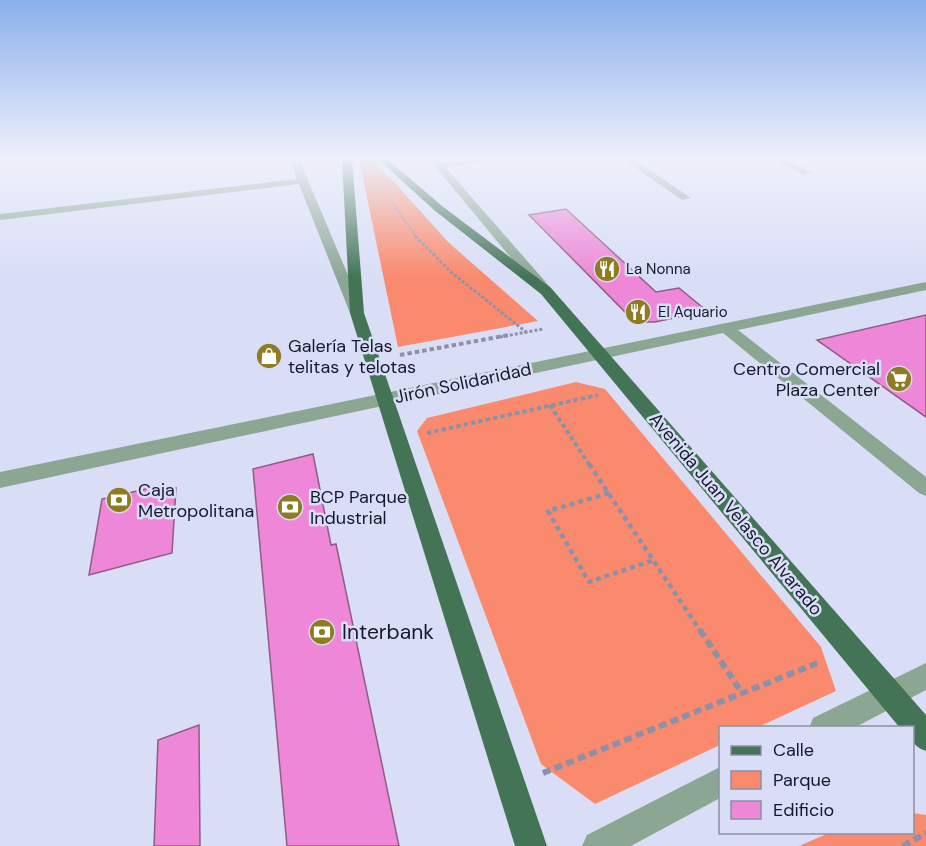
<svg xmlns="http://www.w3.org/2000/svg" width="926" height="846" font-family="'DM Sans',sans-serif">
	<style>
		.green { fill: #f98a6d }
		.building { fill: #ee87d8; stroke: #8f5d83; stroke-width: 1.5 }
		.lines { fill: none; stroke-linecap: round; stroke-linejoin: round }
		.path-far4 { stroke: #8d91a8; stroke-width: 2; stroke-dasharray: 2 1.5; stroke-linecap: butt }
		.path-far3 { stroke: #8d91a8; stroke-width: 3; stroke-dasharray: 3 2; stroke-linecap: butt }
		.path-far2 { stroke: #8d91a8; stroke-width: 4; stroke-dasharray: 4.5 3; stroke-linecap: butt }
		.path-far1 { stroke: #8d91a8; stroke-width: 4.5; stroke-dasharray: 5 4; stroke-linecap: butt }
		.path { stroke: #8d91a8; stroke-width: 6; stroke-dasharray: 8 4.5; stroke-linecap: butt }
		.minor { fill: #8ca694; fill-rule: evenodd }
		.major { fill: #447456; fill-rule: evenodd }
		.labels { text-anchor: middle; stroke-width: 5; stroke-linejoin: round; paint-order: stroke }
		.far-poi-label { font-size: 15px; fill: #15182e; stroke: #d9def6; text-anchor: start }
		.poi-label { font-size: 18px; fill: #15182e; stroke: #d9def6; text-anchor: start }
		.street-label { font-size: 18px; fill: #15182e; stroke: #d9def6 }
		.near-poi-label { font-size: 21px; fill: #15182e; stroke: #d9def6; text-anchor: start }
	</style>
	<rect width="100%" height="100%" fill="#d9def6"/>
	<!-- green -->
	<g class="green">
		<path d="M 359,159 L 371,159 L 396,184 L 448,242 L 538,321 L 398,347 Z"/>
		<path d="M 576,382 L 605,389 L 821,647 L 836,691 L 758,727 L 720,728 L 720,745 L 595,804 L 541,764 L 417,431 L 427,418 Z"/>
		<path d="M 913,813 L 926,815 L 926,846 L 799,846 L 829,833 L 912,832 Z"/>
	</g>
	<!-- building -->
	<g class="building">
		<path d="M 566,209 L 656,292 L 679,288 L 707,311 L 655,322 L 645,322 L 629,316 L 529,215 Z"/>
		<path d="M 926,315 L 926,417 L 817,340 Z"/>
		<path d="M 313,454 L 331,545 L 336,544 L 399,846 L 287,846 L 253,469 Z"/>
		<path d="M 150,488 L 149,494 L 176,488 L 172,553 L 89,575 L 102,499 Z"/>
		<path d="M 199,725 L 200,846 L 154,846 L 158,740 Z"/>
	</g>
	<g class="lines">
		<!-- path-far4 -->
		<path class="path-far4" d="M 390,199 L 416,237"/>
		<!-- path-far3 -->
		<g class="path-far3">
			<path d="M 415,236 L 451,272 L 526,332"/>
			<path d="M 500,337 L 543,329"/>
		</g>
		<!-- path-far2 -->
		<g class="path-far2">
			<path d="M 400,355 L 509,335"/>
			<path d="M 550,405 L 590,466"/>
			<path d="M 427,433 L 598,395"/>
		</g>
		<!-- path-far1 -->
		<g class="path-far1">
			<path d="M 589,464 L 701,632"/>
			<path d="M 609,493 L 548,511 L 589,582 L 654,560"/>
		</g>
		<!-- path -->
		<g class="path">
			<path d="M 700,630 L 742,693"/>
			<path d="M 543,773 L 820,662"/>
			<path d="M 903,846 L 926,833"/>
		</g>
		<!-- minor -->
		<g class="minor">
			<path d="M 290,159 L 299,159 L 364,313 L 362,316 L 352,316 L 350,313 L 299,184 L 0,220 L 0,214 L 297,179 Z"/>
			<path d="M 429,159 L 438,159 L 440,162 L 491,159 L 487,162 L 445,167 L 550,287 L 552,290 L 550,293 L 540,293 Z"/>
			<path d="M 623,159 L 633,159 L 691,198 L 682,200 Z"/>
			<path d="M 773,159 L 784,159 L 812,173 L 804,175 Z"/>
			<path d="M 926,282 L 926,290 L 738,330 L 926,477 L 926,496 L 919,493 L 723,333 L 0,488 L 0,472 Z"/>
			<path d="M 926,663 L 926,690 L 854,728 L 809,728 L 813,718 Z"/>
			<path d="M 720,767 L 720,798 L 631,846 L 582,846 L 587,835 Z"/>
		</g>
		<!-- major -->
		<g class="major">
			<path d="M 342,159 L 352,159 L 364,313 L 547,846 L 515,846 L 350,313 Z"/>
			<path d="M 378,159 L 387,159 L 442,206 L 551,288 L 926,715 L 926,751 C 913,746 912,742 912,728 L 900,728 L 541,294 L 434,210 Z"/>
		</g>
	</g>
	<!-- sky -->
	<linearGradient id="sky" x2="0" y2="1"><stop stop-color="#8ab0ea"/><stop offset="0.57" stop-color="#eef0fb"/><stop offset="1" stop-color="#eef0fb" stop-opacity="0"/></linearGradient>
	<rect width="926" height="277" fill="url(#sky)"/>
	<!-- icons -->
	<defs>
		<g id="restaurant-disc" transform="scale(1.35)"><circle r="9.5" fill="#8f7b20" stroke="#d9def6"/><path d="M-5-6h1v4h1v-4h1v4h1v-4h1v5L-1.5 .5V6h-2V.5L-5-1ZM5-6V6H3V1.5H1.5Q1.5-4 5-6Z" fill="#fff"/></g>
		<g id="shop-disc" transform="scale(1.35)"><circle r="9.5" fill="#8f7b20" stroke="#d9def6"/><path d="M-5-2.5h2.3a2.7 3.5 0 0 1 5.4 0H5L5.5 6h-11ZM-1.5-2.5h3a1.5 2.3 0 0 0-3 0Z" fill="#fff"/></g>
		<g id="supermarket-disc" transform="scale(1.35)"><circle r="9.5" fill="#8f7b20" stroke="#d9def6"/><path d="M-6-5.5h2.5l.6 2H6L4.5 2H-2.5L-4.4-4H-6ZM-1.5 3.2a1.3 1.3 0 1 0 .1 0ZM3 3.2a1.3 1.3 0 1 0 .1 0Z" fill="#fff"/></g>
		<g id="bank-disc" transform="scale(1.35)"><circle r="9.5" fill="#8f7b20" stroke="#d9def6"/><path d="M-6-4H6V4H-6ZM0-2.3a2.3 2.3 0 1 0 0 4.6a2.3 2.3 0 1 0 0-4.6Z" fill="#fff"/></g>
	</defs>
	<g fill-rule="evenodd">
		<use href="#restaurant-disc" x="607" y="269"/>
		<use href="#restaurant-disc" x="638" y="312"/>
		<use href="#shop-disc" x="269" y="356"/>
		<use href="#supermarket-disc" x="899" y="379"/>
		<use href="#bank-disc" x="119" y="500"/>
		<use href="#bank-disc" x="290" y="507"/>
		<use href="#bank-disc" x="322" y="632"/>
	</g>
	<g class="labels">
		<!-- far-poi labels -->
		<g class="far-poi-label">
			<text x="626" y="274">La Nonna</text>
			<text x="658" y="317">El Aquario</text>
		</g>
		<!-- poi labels -->
		<g class="poi-label">
			<text x="288" y="352">Galería Telas<tspan x="288" dy="21">telitas y telotas</tspan></text>
			<text x="880" y="375" text-anchor="end">Centro Comercial<tspan x="880" dy="21">Plaza Center</tspan></text>
			<text x="138" y="496">Caja<tspan x="138" dy="21">Metropolitana</tspan></text>
			<text x="310" y="503">BCP Parque<tspan x="310" dy="21">Industrial</tspan></text>
		</g>
		<!-- street labels -->
		<g class="street-label">
			<text transform="translate(463 383) rotate(-12)" y="6">Jirón Solidaridad</text>
			<text transform="translate(736 514) rotate(50)" y="6">Avenida Juan Velasco Alvarado</text>
		</g>
		<!-- near-poi labels -->
		<g class="near-poi-label">
			<text x="342" y="639">Interbank</text>
		</g>
	</g>
	<!-- legend -->
	<rect x="719" y="726" width="195" height="108" fill="#d9def6" stroke="#8b8fa6" stroke-width="1.5"/>
	<rect x="731" y="746" width="30" height="9" fill="#447456" stroke="#8b8fa6" stroke-width="1.5"/>
	<text x="773" y="756" font-size="18" fill="#15182e">Calle</text>
	<rect x="731" y="771" width="30" height="18" fill="#f98a6d" stroke="#8b8fa6" stroke-width="1.5"/>
	<text x="773" y="786" font-size="18" fill="#15182e">Parque</text>
	<rect x="731" y="801" width="30" height="18" fill="#ee87d8" stroke="#8b8fa6" stroke-width="1.5"/>
	<text x="773" y="816" font-size="18" fill="#15182e">Edificio</text>
</svg>
